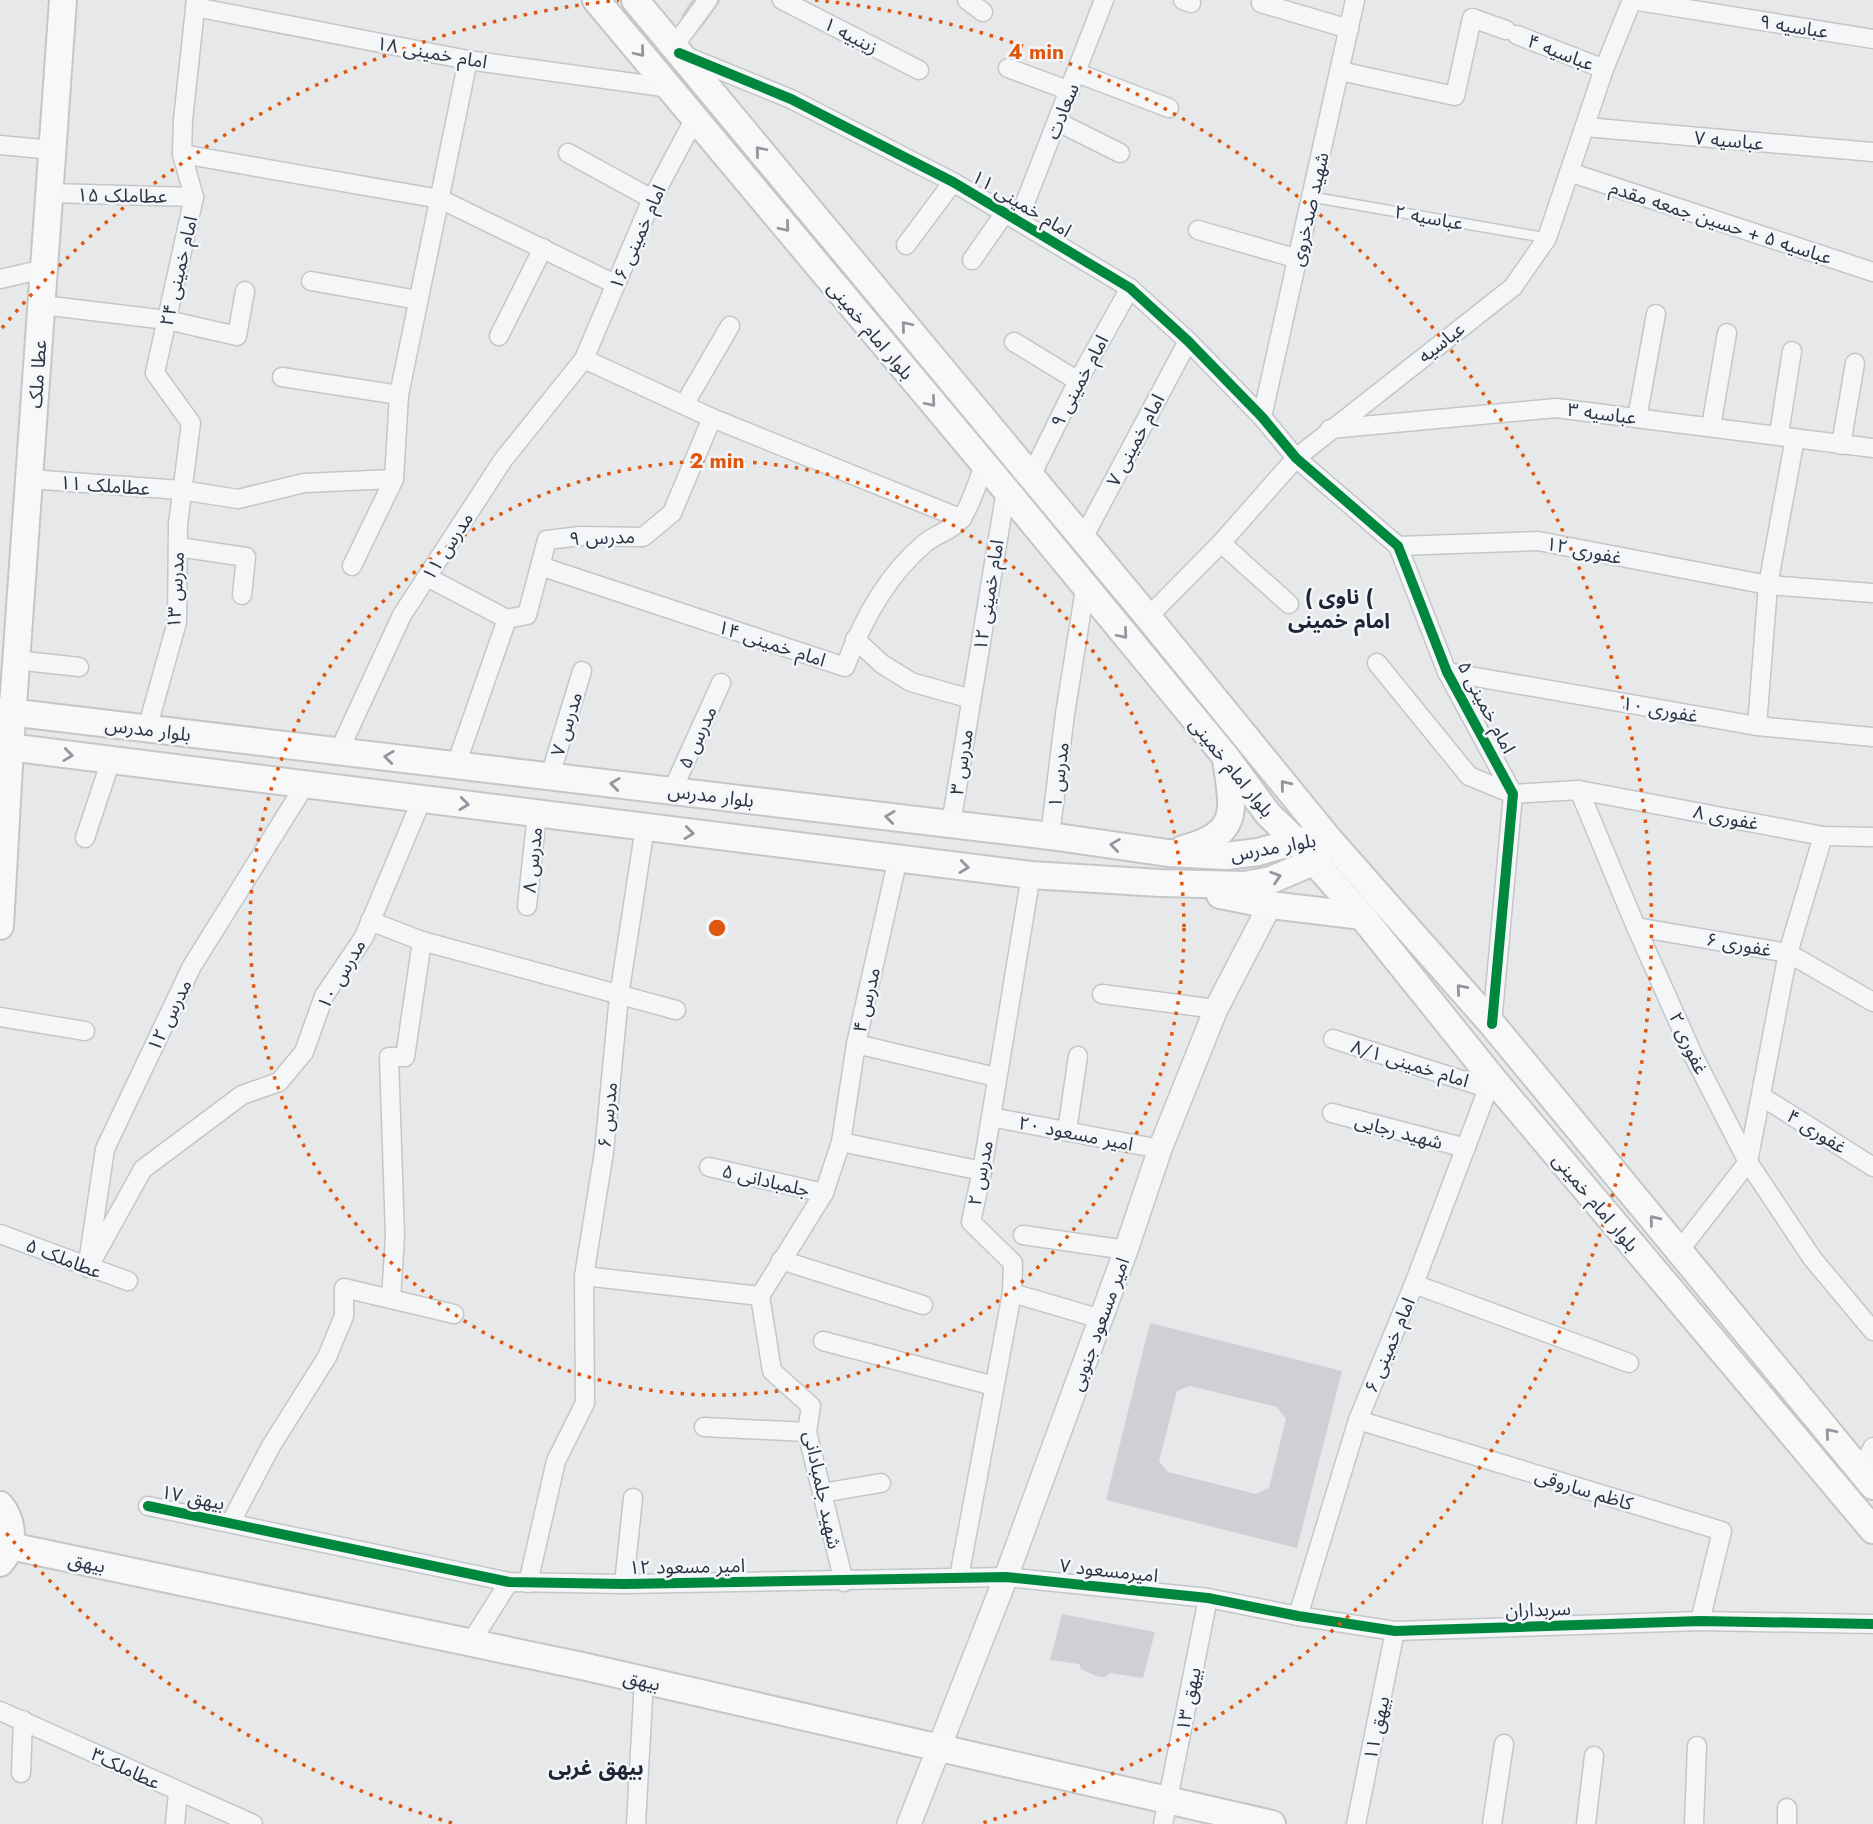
<svg xmlns="http://www.w3.org/2000/svg" width="1873" height="1824" font-family="Jost,'Noto Sans Arabic',sans-serif">
	<style>
		.building { fill: #ced0d3; fill-rule: evenodd }
		.lines { fill: none; stroke-linecap: round; stroke-linejoin: round }
		.service-casing { stroke: #c4c6c8; stroke-width: 12 }
		.minor-casing { stroke: #c4c6c8; stroke-width: 21 }
		.tertiary-casing { stroke: #c4c6c8; stroke-width: 26 }
		.secondary-casing { stroke: #c4c6c8; stroke-width: 30 }
		.service { stroke: #f5f6f7; stroke-width: 9 }
		.minor { stroke: #f5f6f7; stroke-width: 18 }
		.tertiary { stroke: #f5f6f7; stroke-width: 23 }
		.secondary { stroke: #f8f8f8; stroke-width: 26 }
		.cycleway-casing { stroke: #f4f6f9; stroke-width: 15 }
		.cycleway { stroke: #00873e; stroke-width: 10 }
		.oneway { stroke: #92969e }
		.ring { fill: none; stroke: #df570f; stroke-width: 3.5; stroke-dasharray: 3.5 7 }
		.labels { text-anchor: middle; stroke-width: 5; stroke-linejoin: round; paint-order: stroke }
		.street-label { font-size: 19px; fill: #2b3445; stroke: #f4f6f9 }
		.neighbourhood-label { font-size: 21px; font-weight: bold; fill: #1d2536; stroke: #f4f6f9 }
		.centre { fill: #df570f; stroke: #f4f6f9; stroke-width: 3.5 }
		.ring-label { font-size: 21px; text-anchor: middle; font-weight: bold; fill: #df570f; stroke: #f4f6f9; stroke-width: 5; stroke-linejoin: round; paint-order: stroke }
	</style>
	<rect width="100%" height="100%" fill="#e6e8ea"/>
	<!-- building -->
	<g class="building">
		<path d="M 692,0 L 721,0 L 700,30 L 681,16 Z"/>
		<path d="M 1150,1323 L 1342,1371 L 1297,1548 L 1106,1500 ZM 1190,1386 L 1277,1407 L 1286,1419 L 1269,1488 L 1256,1494 L 1168,1472 L 1159,1461 L 1177,1391 Z"/>
		<path d="M 1062,1614 L 1155,1632 L 1143,1678 L 1110,1673 L 1105,1677 L 1099,1677 L 1081,1669 L 1079,1664 L 1050,1660 Z"/>
	</g>
	<g class="lines">
		<!-- service casing -->
		<g class="service-casing">
			<path id="service" d="M 1312,197 L 1547,238"/>
		</g>
		<!-- minor casing -->
		<g class="minor-casing">
			<g id="minor">
				<path d="M 782,0 L 919,70"/>
				<path d="M 967,0 L 983,12"/>
				<path d="M 1183,0 L 1191,3"/>
				<path d="M 1261,3 L 1349,29"/>
				<path d="M 195,7 L 468,60 L 670,88"/>
				<path d="M 1517,35 L 1604,69"/>
				<path d="M 674,46 L 708,0"/>
				<path d="M 683,55 L 791,99 L 953,182 L 1130,288 L 1188,341 L 1262,417 L 1296,458 L 1398,546 L 1447,672 L 1513,794 L 1492,1024"/>
				<path d="M 1008,68 L 1070,91"/>
				<path d="M 1340,71 L 1455,96 L 1472,18 L 1506,30"/>
				<path d="M 1077,73 L 1169,108"/>
				<path d="M 1058,122 L 1120,153"/>
				<path d="M 1585,127 L 1873,152"/>
				<path d="M 0,145 L 53,150"/>
				<path d="M 568,153 L 652,199"/>
				<path d="M 182,154 L 440,199 L 615,284"/>
				<path d="M 1569,172 L 1873,272"/>
				<path d="M 50,193 L 194,197"/>
				<path d="M 1018,221 L 1104,0"/>
				<path d="M 1198,230 L 1298,259"/>
				<path d="M 906,245 L 953,182"/>
				<path d="M 972,260 L 1004,214"/>
				<path d="M 0,279 L 44,269"/>
				<path d="M 311,281 L 418,300"/>
				<path d="M 42,305 L 167,320 L 237,336 L 245,291"/>
				<path d="M 499,336 L 543,248"/>
				<path d="M 1014,342 L 1078,381"/>
				<path d="M 584,359 L 712,418 L 962,519"/>
				<path d="M 282,377 L 399,395"/>
				<path d="M 684,405 L 730,326"/>
				<path d="M 1262,417 L 1355,0"/>
				<path d="M 1637,418 L 1656,314"/>
				<path d="M 1711,427 L 1727,333"/>
				<path d="M 1330,429 L 1556,408 L 1873,448"/>
				<path d="M 1779,434 L 1792,351"/>
				<path d="M 1841,445 L 1855,363"/>
				<path d="M 1031,476 L 1078,381 L 1130,288"/>
				<path d="M 29,479 L 181,490 L 238,499 L 304,483 L 394,479"/>
				<path d="M 1083,538 L 1188,341"/>
				<path d="M 1221,543 L 1289,604"/>
				<path d="M 1398,546 L 1538,541 L 1768,585 L 1873,593"/>
				<path d="M 178,547 L 246,557 L 242,595"/>
				<path d="M 352,566 L 394,479 L 399,395 L 468,60"/>
				<path d="M 540,566 L 845,667 C 862,621 886,576 924,544 C 935,534 950,532 960,520 C 970,508 978,481 984,465"/>
				<path d="M 427,577 L 507,619"/>
				<path d="M 1148,617 L 1221,543 L 1296,458 L 1513,287 L 1547,238 L 1604,69 L 1632,0 L 1873,39"/>
				<path d="M 855,639 L 882,664 L 911,682 L 971,699"/>
				<path d="M 16,660 L 79,667"/>
				<path d="M 1377,663 L 1469,776 L 1513,794 L 1579,790 L 1636,927 L 1694,1057 L 1748,1162 L 1812,1258 L 1873,1331"/>
				<path d="M 1447,672 L 1757,726 L 1873,737"/>
				<path d="M 1757,726 L 1768,585 L 1795,438"/>
				<path d="M 147,729 L 177,622 L 178,524 L 191,423 L 155,373 L 194,197 L 182,154 L 183,120 L 196,0"/>
				<path d="M 339,751 L 402,615 L 503,460 L 584,359 L 652,199 L 695,118"/>
				<path d="M 456,765 L 507,619 L 527,615 L 547,540 L 580,536 L 643,537 L 672,513 L 712,418"/>
				<path d="M 550,776 L 582,671"/>
				<path d="M 1579,790 L 1823,836 L 1873,837"/>
				<path d="M 672,791 L 721,683"/>
				<path d="M 951,824 L 1006,490"/>
				<path d="M 1050,836 L 1065,714 L 1085,589"/>
				<path d="M 85,838 L 111,760"/>
				<path d="M 527,906 L 537,814"/>
				<path d="M 370,921 L 422,941 L 676,1010"/>
				<path d="M 1636,927 L 1788,953 L 1873,1002"/>
				<path d="M 1102,994 L 1216,1009"/>
				<path d="M 0,1017 L 85,1031"/>
				<path d="M 1333,1039 L 1487,1088"/>
				<path d="M 856,1044 L 996,1077"/>
				<path d="M 1761,1096 L 1873,1167"/>
				<path d="M 1332,1113 L 1466,1148"/>
				<path d="M 991,1117 L 1160,1149"/>
				<path d="M 1067,1131 L 1078,1056"/>
				<path d="M 841,1142 L 982,1171"/>
				<path d="M 709,1167 L 824,1193"/>
				<path d="M 0,1234 L 128,1281"/>
				<path d="M 1023,1235 L 1126,1250"/>
				<path d="M 1679,1251 L 1748,1162 L 1788,953 L 1823,836"/>
				<path d="M 89,1256 L 105,1149 L 192,966 L 305,785"/>
				<path d="M 781,1260 L 923,1305"/>
				<path d="M 88,1268 L 143,1169 L 242,1095 L 279,1082 L 304,1052 L 324,996 L 364,937 L 422,799"/>
				<path d="M 584,1276 L 760,1296"/>
				<path d="M 1414,1284 L 1629,1363"/>
				<path d="M 1012,1293 L 1101,1319"/>
				<path d="M 391,1299 L 395,1236 L 389,1057 L 405,1057 L 422,941"/>
				<path d="M 823,1341 L 994,1386"/>
				<path d="M 1358,1420 L 1722,1531 L 1700,1621"/>
				<path d="M 704,1427 L 807,1432"/>
				<path d="M 1860,1471 L 1873,1447"/>
				<path d="M 822,1493 L 881,1483"/>
				<path d="M 148,1506 L 509,1582 L 624,1584 L 1006,1577 L 1208,1598 L 1298,1616 L 1395,1631 L 1700,1621 L 1873,1624"/>
				<path d="M 231,1522 L 271,1446 L 327,1357 L 344,1316 L 344,1288 L 454,1314"/>
				<path d="M 959,1577 L 1012,1293 L 1013,1263 L 971,1222 L 982,1171 L 1031,875"/>
				<path d="M 844,1582 L 807,1432 L 811,1406 L 772,1371 L 760,1296 L 824,1193 L 841,1142 L 856,1044 L 898,858"/>
				<path d="M 528,1583 L 556,1461 L 585,1403 L 584,1276 L 604,1152 L 619,996 L 645,827"/>
				<path d="M 624,1584 L 633,1498"/>
				<path d="M 1298,1616 L 1358,1420 L 1414,1284 L 1492,1078"/>
				<path d="M 471,1642 L 509,1582"/>
				<path d="M 0,1711 L 253,1824"/>
				<path d="M 21,1773 L 23,1720"/>
				<path d="M 175,1824 L 178,1792"/>
				<path d="M 636,1824 L 644,1680"/>
				<path d="M 1163,1824 L 1208,1598"/>
				<path d="M 1356,1824 L 1395,1631"/>
				<path d="M 1492,1824 L 1504,1744"/>
				<path d="M 1586,1824 L 1594,1756"/>
				<path d="M 1694,1824 L 1697,1746"/>
				<path d="M 1787,1824 L 1787,1808"/>
			</g>
		</g>
		<!-- tertiary casing -->
		<g class="tertiary-casing">
			<path id="tertiary" d="M 909,1824 L 1006,1577 L 1126,1250 L 1160,1149 L 1216,1009 L 1270,905"/>
		</g>
		<!-- secondary casing -->
		<g class="secondary-casing">
			<g id="secondary">
				<path d="M 596,0 L 1006,490 L 1226,757 L 1268,814 L 1296,841 L 1362,916 L 1492,1078 L 1873,1530"/>
				<path d="M 635,0 L 1148,617 L 1328,838 L 1492,1024 L 1873,1486"/>
				<path d="M 0,711 L 1050,836 L 1168,853 L 1226,856 L 1258,852 L 1296,841 L 1309,840"/>
				<path d="M 0,746 L 1031,875 L 1160,883 L 1245,885 L 1271,880 L 1313,862 L 1321,849"/>
				<path d="M 1183,849 C 1242,834 1233,809 1226,759"/>
				<path d="M 1220,895 L 1270,905 L 1362,916"/>
				<path d="M 0,926 L 10,748 L 63,0"/>
				<path d="M 0,1505 C 14,1522 15,1546 0,1563"/>
				<path d="M 10,1546 L 582,1666 L 1272,1824"/>
			</g>
		</g>
		<!-- service -->
		<use href="#service" class="service"/>
		<!-- minor -->
		<use href="#minor" class="minor"/>
		<!-- tertiary -->
		<use href="#tertiary" class="tertiary"/>
		<!-- secondary -->
		<use href="#secondary" class="secondary"/>
		<!-- cycleway casing -->
		<g class="cycleway-casing">
			<g id="cycleway">
				<path d="M 679,53 L 791,99 L 953,182 L 1130,288 L 1188,341 L 1262,417 L 1296,458 L 1398,546 L 1447,672 L 1513,794 L 1492,1024"/>
				<path d="M 148,1506 L 509,1582 L 624,1584 L 1006,1577 L 1208,1598 L 1298,1616 L 1395,1631 L 1700,1621 L 1873,1624"/>
			</g>
		</g>
		<!-- cycleway -->
		<use href="#cycleway" class="cycleway"/>
	</g>
	<!-- one-way arrows -->
	<defs><path id="oneway-chevron" d="M-2-3.5L2.5 0L-2 3.5" fill="none" stroke-width="1.6" stroke-linecap="round" stroke-linejoin="round" transform="scale(1.75)"/></defs>
	<g class="oneway">
		<use href="#oneway-chevron" transform="translate(640 52) rotate(50)"/>
		<use href="#oneway-chevron" transform="translate(760 151) rotate(-130)"/>
		<use href="#oneway-chevron" transform="translate(785 227) rotate(50)"/>
		<use href="#oneway-chevron" transform="translate(906 326) rotate(-130)"/>
		<use href="#oneway-chevron" transform="translate(931 402) rotate(50)"/>
		<use href="#oneway-chevron" transform="translate(1123 634) rotate(50)"/>
		<use href="#oneway-chevron" transform="translate(68 755) rotate(7)"/>
		<use href="#oneway-chevron" transform="translate(389 757) rotate(-173)"/>
		<use href="#oneway-chevron" transform="translate(615 784) rotate(-173)"/>
		<use href="#oneway-chevron" transform="translate(1285 785) rotate(-129)"/>
		<use href="#oneway-chevron" transform="translate(464 804) rotate(7)"/>
		<use href="#oneway-chevron" transform="translate(890 817) rotate(-173)"/>
		<use href="#oneway-chevron" transform="translate(689 833) rotate(7)"/>
		<use href="#oneway-chevron" transform="translate(1115 845) rotate(-172)"/>
		<use href="#oneway-chevron" transform="translate(964 867) rotate(7)"/>
		<use href="#oneway-chevron" transform="translate(1276 877) rotate(-18)"/>
		<use href="#oneway-chevron" transform="translate(1461 989) rotate(-131)"/>
		<use href="#oneway-chevron" transform="translate(1654 1220) rotate(-129)"/>
		<use href="#oneway-chevron" transform="translate(1830 1433) rotate(-130)"/>
	</g>
	<!-- distance rings -->
	<g class="ring">
		<circle cx="717" cy="928" r="467"/>
		<path d="M452 1823A933 933 0 0 1 2 1528M2 328A933 933 0 0 1 619 0M815 0A933 933 0 0 1 982 1823"/>
	</g>
	<g class="labels">
		<!-- street labels -->
		<g class="street-label">
			<text transform="translate(1794 26) rotate(9)" y="7">عباسیه ۹</text>
			<text transform="translate(851 35) rotate(27)" y="7">زینبیه ۱</text>
			<text transform="translate(432 52) rotate(10)" y="7">امام خمینی ۱۸</text>
			<text transform="translate(1561 52) rotate(21)" y="7">عباسیه ۴</text>
			<text transform="translate(1062 111) rotate(-68)" y="7">سعادت</text>
			<text transform="translate(1729 140) rotate(5)" y="7">عباسیه ۷</text>
			<text transform="translate(122 195) rotate(1)" y="7">عطاملک ۱۵</text>
			<text transform="translate(1022 203) rotate(31)" y="7">امام خمینی ۱۱</text>
			<text transform="translate(1309 209) rotate(-77)" y="7">شهید صدخروی</text>
			<text transform="translate(1429 217) rotate(10)" y="7">عباسیه ۲</text>
			<text transform="translate(1721 222) rotate(18)" y="7">عباسیه ۵ + حسین جمعه مقدم</text>
			<text transform="translate(637 237) rotate(-66)" y="7">امام خمینی ۱۶</text>
			<text transform="translate(178 271) rotate(-77)" y="7">امام خمینی ۲۴</text>
			<text transform="translate(871 330) rotate(50)" y="7">بلوار امام خمینی</text>
			<text transform="translate(1441 342) rotate(-38)" y="7">عباسیه</text>
			<text transform="translate(37 374) rotate(-86)" y="7">عطا ملک</text>
			<text transform="translate(1079 381) rotate(-62)" y="7">امام خمینی ۹</text>
			<text transform="translate(1602 413) rotate(7)" y="7">عباسیه ۳</text>
			<text transform="translate(1135 440) rotate(-62)" y="7">امام خمینی ۷</text>
			<text transform="translate(105 485) rotate(4)" y="7">عطاملک ۱۱</text>
			<text transform="translate(602 537) rotate(-2)" y="7">مدرس ۹</text>
			<text transform="translate(447 546) rotate(-57)" y="7">مدرس ۱۱</text>
			<text transform="translate(1584 550) rotate(11)" y="7">غفوری ۱۲</text>
			<text transform="translate(175 590) rotate(-87)" y="7">مدرس ۱۳</text>
			<text transform="translate(988 595) rotate(-81)" y="7">امام خمینی ۱۲</text>
			<text transform="translate(772 643) rotate(18)" y="7">امام خمینی ۱۴</text>
			<text transform="translate(1487 707) rotate(62)" y="7">امام خمینی ۵</text>
			<text transform="translate(1660 709) rotate(10)" y="7">غفوری ۱۰</text>
			<text transform="translate(566 724) rotate(-73)" y="7">مدرس ۷</text>
			<text transform="translate(148 729) rotate(7)" y="7">بلوار مدرس</text>
			<text transform="translate(697 737) rotate(-65)" y="7">مدرس ۵</text>
			<text transform="translate(961 762) rotate(-81)" y="7">مدرس ۳</text>
			<text transform="translate(1232 767) rotate(51)" y="7">بلوار امام خمینی</text>
			<text transform="translate(1058 775) rotate(-83)" y="7">مدرس ۱</text>
			<text transform="translate(711 795) rotate(7)" y="7">بلوار مدرس</text>
			<text transform="translate(1726 817) rotate(11)" y="7">غفوری ۸</text>
			<text transform="translate(1273 847) rotate(-10)" y="7">بلوار مدرس</text>
			<text transform="translate(532 860) rotate(-84)" y="7">مدرس ۸</text>
			<text transform="translate(1739 944) rotate(10)" y="7">غفوری ۶</text>
			<text transform="translate(341 974) rotate(-60)" y="7">مدرس ۱۰</text>
			<text transform="translate(866 1000) rotate(-77)" y="7">مدرس ۴</text>
			<text transform="translate(169 1015) rotate(-64)" y="7">مدرس ۱۲</text>
			<text transform="translate(1689 1043) rotate(65)" y="7">غفوری ۲</text>
			<text transform="translate(1410 1063) rotate(17)" y="7">امام خمینی ۸/۱</text>
			<text transform="translate(607 1115) rotate(-84)" y="7">مدرس ۶</text>
			<text transform="translate(1399 1131) rotate(15)" y="7">شهید رجایی</text>
			<text transform="translate(1817 1131) rotate(32)" y="7">غفوری ۴</text>
			<text transform="translate(1076 1133) rotate(11)" y="7">امیر مسعود ۲۰</text>
			<text transform="translate(980 1173) rotate(-79)" y="7">مدرس ۲</text>
			<text transform="translate(766 1180) rotate(13)" y="7">جلمبادانی ۵</text>
			<text transform="translate(1596 1202) rotate(50)" y="7">بلوار امام خمینی</text>
			<text transform="translate(64 1258) rotate(21)" y="7">عطاملک ۵</text>
			<text transform="translate(1099 1324) rotate(-70)" y="7">امیر مسعود جنوبی</text>
			<text transform="translate(1389 1345) rotate(-67)" y="7">امام خمینی ۶</text>
			<text transform="translate(1584 1489) rotate(17)" y="7">کاظم ساروقی</text>
			<text transform="translate(823 1490) rotate(78)" y="7">شهید جلمبادانی</text>
			<text transform="translate(193 1497) rotate(11)" y="7">بیهق ۱۷</text>
			<text transform="translate(87 1562) rotate(12)" y="7">بیهق</text>
			<text transform="translate(687 1566) rotate(-1)" y="7">امیر مسعود ۱۲</text>
			<text transform="translate(1109 1570) rotate(6)" y="7">امیرمسعود ۷</text>
			<text transform="translate(1538 1609) rotate(-2)" y="7">سربداران</text>
			<text transform="translate(642 1680) rotate(13)" y="7">بیهق</text>
			<text transform="translate(1188 1699) rotate(-79)" y="7">بیهق ۱۳</text>
			<text transform="translate(1376 1728) rotate(-78)" y="7">بیهق ۱۱</text>
			<text transform="translate(126 1768) rotate(25)" y="7">عطاملک۳</text>
		</g>
		<!-- neighbourhood labels -->
		<g class="neighbourhood-label">
			<text x="1339" y="604">( ناوی (<tspan x="1339" dy="24">امام خمینی</tspan></text>
			<text x="596" y="1775">بیهق غربی</text>
		</g>
	</g>
	<circle cx="717" cy="928" r="10" class="centre"/>
	<g class="ring-label">
		<text x="1036" y="59">4 min</text>
		<text x="717" y="468">2 min</text>
	</g>
</svg>
